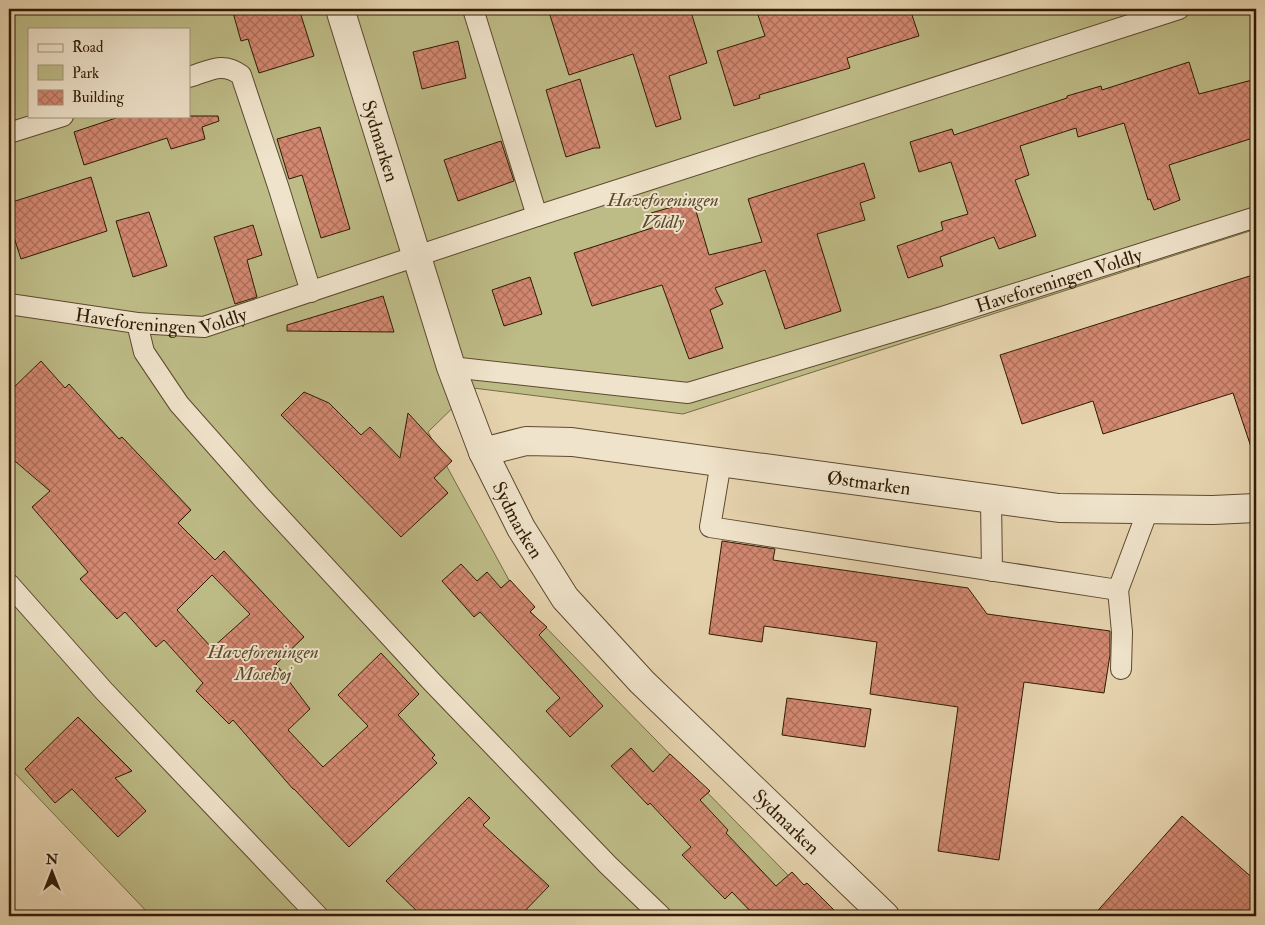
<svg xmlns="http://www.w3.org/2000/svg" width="1265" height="925" font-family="'IM FELL Double Pica',serif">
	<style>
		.green { fill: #bdbb86; stroke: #766b44; fill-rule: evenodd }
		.building { fill: url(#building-cross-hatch); stroke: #301b03; fill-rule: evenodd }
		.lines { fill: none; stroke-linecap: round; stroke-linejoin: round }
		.lane-casing { stroke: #5e492e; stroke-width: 22 }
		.street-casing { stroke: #5e492e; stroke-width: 30 }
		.lane { stroke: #efe3cb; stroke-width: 20 }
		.street { stroke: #efe3cb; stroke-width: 28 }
		.labels { text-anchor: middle; stroke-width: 4; stroke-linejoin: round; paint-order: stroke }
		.street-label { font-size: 19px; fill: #301b03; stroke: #efe3cb }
		.park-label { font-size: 19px; font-style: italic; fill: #5a4b2a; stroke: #efe3cb }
	</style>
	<defs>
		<pattern id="building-cross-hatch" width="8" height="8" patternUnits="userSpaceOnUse" patternTransform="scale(1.25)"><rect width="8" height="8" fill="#d38871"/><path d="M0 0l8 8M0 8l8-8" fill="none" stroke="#ac6e5b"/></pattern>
	</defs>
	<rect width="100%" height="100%" fill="#e6d4af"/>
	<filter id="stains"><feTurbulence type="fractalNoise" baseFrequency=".004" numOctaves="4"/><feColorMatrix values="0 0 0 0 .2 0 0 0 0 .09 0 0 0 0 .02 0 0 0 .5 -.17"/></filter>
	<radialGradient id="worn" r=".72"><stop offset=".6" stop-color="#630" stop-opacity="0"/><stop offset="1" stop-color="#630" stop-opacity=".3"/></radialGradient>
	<!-- green -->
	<path class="green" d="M 9,9 L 1256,9 L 1256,229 L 683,414 L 473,388 L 428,432 L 521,602 L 828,916 L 151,916 L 9,767 ZM 29,29 L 189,29 L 189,116 L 29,116 Z"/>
	<!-- building -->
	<g class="building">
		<path d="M 232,9 L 299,9 L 314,56 L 259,73 L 248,39 L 241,41 Z"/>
		<path d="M 548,9 L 690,9 L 707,63 L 669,76 L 681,119 L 656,127 L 633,54 L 569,75 Z"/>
		<path d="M 756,9 L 910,9 L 919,36 L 847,58 L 850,68 L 759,95 L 760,98 L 734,106 L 717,51 L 765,36 Z"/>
		<path d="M 458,41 L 466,78 L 422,89 L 413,52 Z"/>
		<path d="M 1189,62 L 1199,94 L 1256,79 L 1256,137 L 1169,165 L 1180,200 L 1154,210 L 1150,199 L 1148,200 L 1124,123 L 1078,137 L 1076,128 L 1020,146 L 1029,175 L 1015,180 L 1036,236 L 999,249 L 994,237 L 940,257 L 943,266 L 908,278 L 897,246 L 943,230 L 941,222 L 968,214 L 951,162 L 919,172 L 910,142 L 952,129 L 954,135 L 1067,98 L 1067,96 L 1101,86 L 1102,90 Z"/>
		<path d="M 580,79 L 600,148 L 594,148 L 566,157 L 546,90 Z"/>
		<path d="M 122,116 L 218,116 L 219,121 L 202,127 L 205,139 L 171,149 L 167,138 L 84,165 L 74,132 Z"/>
		<path d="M 320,127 L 350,229 L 321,238 L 302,175 L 289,179 L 277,139 Z"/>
		<path d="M 501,141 L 514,181 L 458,201 L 444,160 Z"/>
		<path d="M 864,163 L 875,198 L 860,203 L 865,220 L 817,234 L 841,311 L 785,329 L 765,270 L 715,288 L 723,304 L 710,310 L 723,348 L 689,359 L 662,285 L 592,306 L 574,253 L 655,227 L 651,213 L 693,201 L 709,255 L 762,242 L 748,199 Z"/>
		<path d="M 91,177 L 107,231 L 21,259 L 9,222 L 9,203 Z"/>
		<path d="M 149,212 L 167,266 L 133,277 L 116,221 Z"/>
		<path d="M 253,225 L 262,255 L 247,260 L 257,297 L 235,304 L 214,237 Z"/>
		<path d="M 1256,274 L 1256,446 L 1251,447 L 1233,393 L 1103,434 L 1093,401 L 1022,424 L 1000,355 Z"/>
		<path d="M 530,277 L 542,314 L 504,326 L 492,290 Z"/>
		<path d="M 383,296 L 394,332 L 287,331 L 287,325 Z"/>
		<path d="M 41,361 L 65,388 L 69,384 L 119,439 L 122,437 L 191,510 L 178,523 L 215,560 L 224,551 L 304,637 L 276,664 L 310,709 L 288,730 L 323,767 L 368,726 L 338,695 L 381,653 L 419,694 L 398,715 L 435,755 L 432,758 L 437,763 L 349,847 L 294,789 L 293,789 L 233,720 L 229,724 L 196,691 L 203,683 L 164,640 L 156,647 L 125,612 L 117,619 L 80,579 L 88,572 L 32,507 L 50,491 L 9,456 L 9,392 ZM 212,575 L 250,614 L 212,648 L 177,610 Z"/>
		<path d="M 304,392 L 329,403 L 361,435 L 370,427 L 400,458 L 408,413 L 452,461 L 434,478 L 448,493 L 401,537 L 281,415 Z"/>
		<path d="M 722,541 L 775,549 L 773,560 L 968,588 L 987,614 L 1110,631 L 1110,655 L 1104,693 L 1024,682 L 999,860 L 938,851 L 958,707 L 870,694 L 877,642 L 764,626 L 762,642 L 709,634 Z"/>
		<path d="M 461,564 L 477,581 L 487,572 L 501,588 L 510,580 L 535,607 L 530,612 L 547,627 L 539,635 L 603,706 L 570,737 L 546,711 L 560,698 L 480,612 L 474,617 L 442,581 Z"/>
		<path d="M 787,698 L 871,709 L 865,747 L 782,735 Z"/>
		<path d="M 78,717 L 132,771 L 115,778 L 146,811 L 118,837 L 72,789 L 55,803 L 25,769 Z"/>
		<path d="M 631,748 L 653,772 L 670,754 L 710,791 L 700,800 L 728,830 L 726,833 L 776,886 L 792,872 L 804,885 L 807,883 L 840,916 L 755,916 L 732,892 L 725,899 L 682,855 L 691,847 L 650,803 L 648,805 L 611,766 Z"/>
		<path d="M 469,797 L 490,818 L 483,825 L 549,886 L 520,916 L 422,916 L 386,881 Z"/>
		<path d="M 1182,816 L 1256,881 L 1256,916 L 1093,916 Z"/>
	</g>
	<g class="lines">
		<!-- lane casing -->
		<g class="lane-casing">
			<g id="lane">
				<path d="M 473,9 L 537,216"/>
				<path d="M 189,77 C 209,71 222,61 241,75 L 279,189 L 311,292"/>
				<path d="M 9,133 L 63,116"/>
				<path id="s1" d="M 9,304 L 137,323 L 204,327 L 537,216 L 1179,9"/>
				<path d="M 137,323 L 144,352 L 179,404 L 262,498 L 431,681 L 608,865 L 661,916"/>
				<path id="s2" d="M 451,367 L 688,393 L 942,317 L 1256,217"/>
				<path d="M 721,462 L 710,527 L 1118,590 L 1148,510"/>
				<path d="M 991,499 L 992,571"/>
				<path d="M 9,584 L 104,691 L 318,916"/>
				<path d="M 1118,590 L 1122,632 L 1121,669"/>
			</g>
		</g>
		<!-- street casing -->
		<g class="street-casing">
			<g id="street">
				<path id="s3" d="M 340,9 L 451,367 L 483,452 L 521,528 L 565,598 L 642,682 L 885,916"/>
				<path id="s4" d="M 483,452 L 526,441 L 572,442 L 1059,508 L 1213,510 L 1256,508"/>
			</g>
		</g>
		<!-- lane -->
		<use href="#lane" class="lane"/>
		<!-- street -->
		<use href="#street" class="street"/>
	</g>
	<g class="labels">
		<!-- street labels -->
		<g class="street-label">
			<text dy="7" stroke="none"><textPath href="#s3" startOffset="138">Sydmarken</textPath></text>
			<text dy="7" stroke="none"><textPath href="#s2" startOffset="626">Haveforeningen Voldly</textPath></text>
			<text dy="7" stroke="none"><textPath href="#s1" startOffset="154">Haveforeningen Voldly</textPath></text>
			<text dy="7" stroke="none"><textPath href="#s4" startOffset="390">Østmarken</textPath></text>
			<text dy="7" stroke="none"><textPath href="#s3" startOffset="542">Sydmarken</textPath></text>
			<text dy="7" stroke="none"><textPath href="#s3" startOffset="948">Sydmarken</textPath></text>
		</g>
		<!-- park labels -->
		<g class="park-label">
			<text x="663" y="206">Haveforeningen<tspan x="663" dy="22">Voldly</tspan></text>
			<text x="263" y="658">Haveforeningen<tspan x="263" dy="22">Mosehøj</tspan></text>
		</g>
	</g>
	<!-- margin -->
	<rect width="1265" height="925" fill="none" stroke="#e6d4af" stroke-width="30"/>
	<rect x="10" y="10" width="1245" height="905" fill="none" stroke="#301b03" stroke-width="2.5"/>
	<rect x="15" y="15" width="1235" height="895" fill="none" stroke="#301b03"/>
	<!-- legend -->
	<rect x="28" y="28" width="162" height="90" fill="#efe3cb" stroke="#a3937b"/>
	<rect x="38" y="44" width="25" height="8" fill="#efe3cb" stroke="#a3937b"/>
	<text x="72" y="52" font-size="15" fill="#301b03">Road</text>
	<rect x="38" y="65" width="25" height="15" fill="#bdbb86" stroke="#a3937b"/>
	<text x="72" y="78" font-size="15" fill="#301b03">Park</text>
	<rect x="38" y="90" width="25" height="15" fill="url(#building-cross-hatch)" stroke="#a3937b"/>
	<text x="72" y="102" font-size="15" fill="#301b03">Building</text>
	<!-- north arrow -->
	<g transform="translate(52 872)" stroke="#efe3cb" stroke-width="4" paint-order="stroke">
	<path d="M0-4L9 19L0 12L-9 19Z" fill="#301b03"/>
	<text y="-8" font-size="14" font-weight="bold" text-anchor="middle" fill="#301b03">N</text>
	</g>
	<rect width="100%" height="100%" filter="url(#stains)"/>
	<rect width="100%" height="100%" fill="url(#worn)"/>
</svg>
